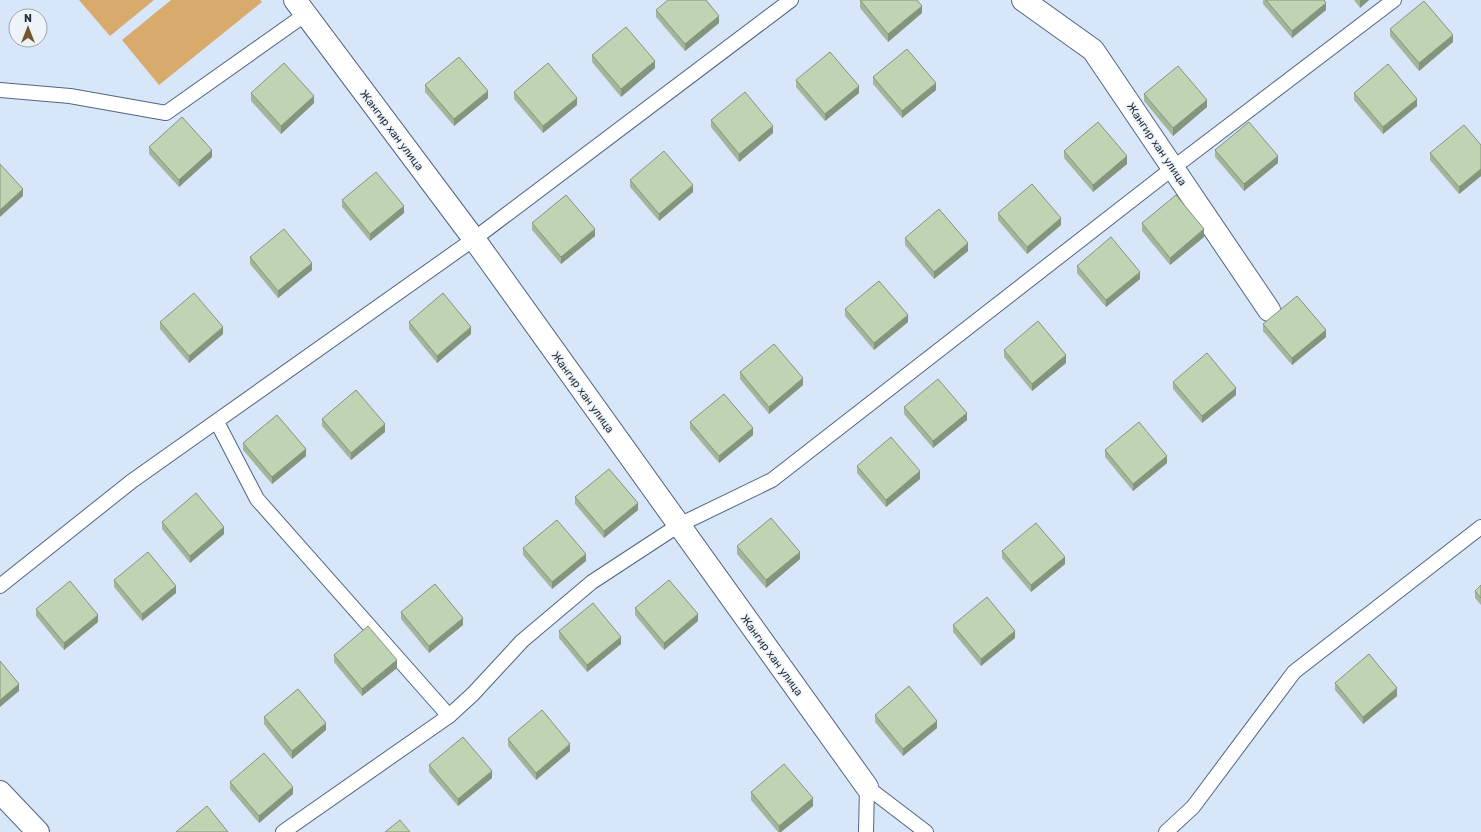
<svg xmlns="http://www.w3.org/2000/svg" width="1481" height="832" font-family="Rubik,sans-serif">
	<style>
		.green { fill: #d8aa6c }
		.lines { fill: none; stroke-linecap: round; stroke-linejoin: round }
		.lane-casing { stroke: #516681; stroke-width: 16 }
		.street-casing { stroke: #516681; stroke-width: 24 }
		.lane { stroke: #fff; stroke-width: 14 }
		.street { stroke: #fff; stroke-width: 22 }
		.wall { fill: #a3b69a }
		.shaded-wall { fill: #85947d }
		.building { fill: #bed4b3; stroke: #85947d }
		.labels { text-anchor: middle; stroke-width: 3.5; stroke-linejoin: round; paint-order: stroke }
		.street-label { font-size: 11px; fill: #27303c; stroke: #eef3f9 }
	</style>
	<rect width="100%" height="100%" fill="#d8e6f9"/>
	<!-- green -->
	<g class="green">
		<path d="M 79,0 L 154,0 L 110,36 Z"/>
		<path d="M 171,0 L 260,0 L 262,2 L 159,85 L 122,40 Z"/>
	</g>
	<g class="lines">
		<!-- lane casing -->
		<g class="lane-casing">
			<g id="lane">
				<path d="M 0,90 L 70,96 L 166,113 L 306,14"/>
				<path d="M 217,422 L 257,499 L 449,716"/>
				<path d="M 0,586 L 132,481 L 474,239 L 791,0"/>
				<path d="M 867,787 L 926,832"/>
				<path d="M 283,832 L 449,716 L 473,694 L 522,641 L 592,582 L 679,525 L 772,480 L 1173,168 L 1394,0"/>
				<path d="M 866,832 L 867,787"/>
				<path d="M 1166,832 L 1193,807 L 1294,672 L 1481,527"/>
			</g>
		</g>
		<!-- street casing -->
		<g class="street-casing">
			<g id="street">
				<path d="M 295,0 L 474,239 L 867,787"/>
				<path d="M 1023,0 L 1093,50 L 1269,310"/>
				<path d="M 0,792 L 38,832"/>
			</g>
		</g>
		<!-- lane -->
		<use href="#lane" class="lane"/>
		<!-- street -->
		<use href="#street" class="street"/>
	</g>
	<!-- wall -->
	<g class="wall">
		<path d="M 860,0 L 922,13 L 888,42 L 860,8 Z"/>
		<path d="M 1263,0 L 1324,0 L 1326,10 L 1292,38 L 1263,4 Z"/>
		<path d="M 1354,0 L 1369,0 L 1360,8 Z"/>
		<path d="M 656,10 L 719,23 L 685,51 L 656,17 Z"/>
		<path d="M 1390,29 L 1453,42 L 1419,71 L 1390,36 Z"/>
		<path d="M 592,55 L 655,68 L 621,97 L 592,62 Z"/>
		<path d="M 873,77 L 936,90 L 902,118 L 873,84 Z"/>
		<path d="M 796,80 L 859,93 L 825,121 L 796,87 Z"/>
		<path d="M 425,85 L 488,98 L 454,126 L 425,92 Z"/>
		<path d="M 514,92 L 577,105 L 543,133 L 514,99 Z"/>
		<path d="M 251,93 L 314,103 L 281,134 L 251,101 Z"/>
		<path d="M 1354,93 L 1417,106 L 1383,134 L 1354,100 Z"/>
		<path d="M 1144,94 L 1207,107 L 1173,136 L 1144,101 Z"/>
		<path d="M 711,120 L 773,133 L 739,162 L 711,127 Z"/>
		<path d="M 1481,145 L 1481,176 L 1459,194 L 1430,160 L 1430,153 Z"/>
		<path d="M 149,147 L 212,157 L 179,187 L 149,154 Z"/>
		<path d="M 1215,150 L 1278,163 L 1244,191 L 1215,157 Z"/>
		<path d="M 1064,151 L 1127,164 L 1093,192 L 1064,158 Z"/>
		<path d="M 630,180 L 693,192 L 659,221 L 630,187 Z"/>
		<path d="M 342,200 L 404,213 L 370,241 L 342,207 Z"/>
		<path d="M 998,213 L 1061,225 L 1027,254 L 998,220 Z"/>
		<path d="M 532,223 L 595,236 L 561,264 L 532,230 Z"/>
		<path d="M 1142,223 L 1204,237 L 1170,265 L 1142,231 Z"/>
		<path d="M 905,238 L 968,251 L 934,279 L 905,245 Z"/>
		<path d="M 250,257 L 312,270 L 278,298 L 250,264 Z"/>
		<path d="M 1077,266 L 1140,279 L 1106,307 L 1077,273 Z"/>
		<path d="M 845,309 L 908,322 L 874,350 L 845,316 Z"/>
		<path d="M 160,322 L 223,334 L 189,363 L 160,329 Z"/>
		<path d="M 409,322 L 471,334 L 437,363 L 409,329 Z"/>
		<path d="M 1263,324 L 1326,337 L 1292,365 L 1263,331 Z"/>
		<path d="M 1004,350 L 1066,363 L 1032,391 L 1004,357 Z"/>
		<path d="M 740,372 L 803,385 L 769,414 L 740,379 Z"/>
		<path d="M 1173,382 L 1236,395 L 1202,423 L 1173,389 Z"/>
		<path d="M 904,407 L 967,420 L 933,448 L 904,414 Z"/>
		<path d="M 322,419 L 385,432 L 351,460 L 322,426 Z"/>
		<path d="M 690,422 L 753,435 L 719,463 L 690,429 Z"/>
		<path d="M 243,443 L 306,456 L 272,484 L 243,450 Z"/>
		<path d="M 1105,450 L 1167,463 L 1133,491 L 1105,457 Z"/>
		<path d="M 857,466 L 920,479 L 886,507 L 857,473 Z"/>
		<path d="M 575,497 L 638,510 L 604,538 L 575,504 Z"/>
		<path d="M 162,522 L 224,534 L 190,563 L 162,529 Z"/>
		<path d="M 737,546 L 800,559 L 766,588 L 737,554 Z"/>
		<path d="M 523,548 L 586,561 L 552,589 L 523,555 Z"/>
		<path d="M 1002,551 L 1065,564 L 1031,592 L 1002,558 Z"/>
		<path d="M 114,580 L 176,593 L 142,621 L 114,587 Z"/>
		<path d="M 1481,585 L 1481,605 L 1475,598 L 1475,591 Z"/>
		<path d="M 635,608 L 698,621 L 664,650 L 635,615 Z"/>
		<path d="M 36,609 L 98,622 L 64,650 L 36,616 Z"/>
		<path d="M 401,612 L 463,625 L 429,653 L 401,619 Z"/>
		<path d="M 953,625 L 1015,638 L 981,666 L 953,632 Z"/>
		<path d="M 559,631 L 621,644 L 587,672 L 559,638 Z"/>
		<path d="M 334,655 L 397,668 L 362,696 L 334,662 Z"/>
		<path d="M 1335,683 L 1397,696 L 1363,724 L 1335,690 Z"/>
		<path d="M 875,715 L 937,728 L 903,756 L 875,722 Z"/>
		<path d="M 264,717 L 326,730 L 292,759 L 264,724 Z"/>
		<path d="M 508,739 L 570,751 L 536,780 L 508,746 Z"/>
		<path d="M 429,765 L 492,778 L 458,806 L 429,772 Z"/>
		<path d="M 230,782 L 293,794 L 259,823 L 230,789 Z"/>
		<path d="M 751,792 L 813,806 L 781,832 L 778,832 L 751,800 Z"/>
	</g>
	<!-- shaded-wall -->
	<g class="shaded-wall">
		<path d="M 1360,0 L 1369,0 L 1360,8 Z"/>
		<path d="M 1326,3 L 1326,10 L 1292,38 L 1292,31 Z"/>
		<path d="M 922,6 L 922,13 L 888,42 L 888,34 Z"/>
		<path d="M 719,16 L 719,23 L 685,51 L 685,44 Z"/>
		<path d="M 1453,35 L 1453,42 L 1419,71 L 1419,63 Z"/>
		<path d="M 655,61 L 655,68 L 621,97 L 621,89 Z"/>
		<path d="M 936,83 L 936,90 L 902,118 L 902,111 Z"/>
		<path d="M 859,86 L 859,93 L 825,121 L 825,114 Z"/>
		<path d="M 488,91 L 488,98 L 454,126 L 454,119 Z"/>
		<path d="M 314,96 L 314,103 L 281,134 L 281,126 Z"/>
		<path d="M 577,98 L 577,105 L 543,133 L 543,126 Z"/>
		<path d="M 1417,99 L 1417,106 L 1383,134 L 1383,127 Z"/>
		<path d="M 1207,100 L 1207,107 L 1173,136 L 1173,128 Z"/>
		<path d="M 773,126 L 773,133 L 739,162 L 739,154 Z"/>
		<path d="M 212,150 L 212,157 L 179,187 L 179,180 Z"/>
		<path d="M 1127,156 L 1127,164 L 1093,192 L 1093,185 Z"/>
		<path d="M 1278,156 L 1278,163 L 1244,191 L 1244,184 Z"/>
		<path d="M 1481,169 L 1481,176 L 1459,194 L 1459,187 Z"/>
		<path d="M 693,185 L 693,192 L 659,221 L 659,214 Z"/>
		<path d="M 23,189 L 23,196 L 0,217 L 0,210 Z"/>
		<path d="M 404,206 L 404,213 L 370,241 L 370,234 Z"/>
		<path d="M 1061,218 L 1061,225 L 1027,254 L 1027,247 Z"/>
		<path d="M 595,229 L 595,236 L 561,264 L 561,257 Z"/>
		<path d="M 1204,229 L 1204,237 L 1170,265 L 1170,258 Z"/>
		<path d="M 968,243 L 968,251 L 934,279 L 934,272 Z"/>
		<path d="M 312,263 L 312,270 L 278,298 L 278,291 Z"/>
		<path d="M 1140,272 L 1140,279 L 1106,307 L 1106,300 Z"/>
		<path d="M 908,315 L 908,322 L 874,350 L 874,343 Z"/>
		<path d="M 223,327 L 223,334 L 189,363 L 189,356 Z"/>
		<path d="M 471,327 L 471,334 L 437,363 L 437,356 Z"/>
		<path d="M 1326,330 L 1326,337 L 1292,365 L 1292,358 Z"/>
		<path d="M 1066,355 L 1066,363 L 1032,391 L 1032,384 Z"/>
		<path d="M 803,378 L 803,385 L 769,414 L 769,407 Z"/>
		<path d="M 1236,388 L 1236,395 L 1202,423 L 1202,416 Z"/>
		<path d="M 967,413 L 967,420 L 933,448 L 933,441 Z"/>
		<path d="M 385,424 L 385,432 L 351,460 L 351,453 Z"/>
		<path d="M 753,428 L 753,435 L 719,463 L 719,456 Z"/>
		<path d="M 306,449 L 306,456 L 272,484 L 272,477 Z"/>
		<path d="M 1167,456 L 1167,463 L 1133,491 L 1133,484 Z"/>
		<path d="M 920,471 L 920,479 L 886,507 L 886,500 Z"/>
		<path d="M 638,503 L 638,510 L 604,538 L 604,531 Z"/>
		<path d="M 224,527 L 224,534 L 190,563 L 190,556 Z"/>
		<path d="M 800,552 L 800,559 L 766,588 L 766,580 Z"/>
		<path d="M 586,554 L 586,561 L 552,589 L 552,582 Z"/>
		<path d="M 1065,557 L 1065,564 L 1031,592 L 1031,585 Z"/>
		<path d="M 176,586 L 176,593 L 142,621 L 142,614 Z"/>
		<path d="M 698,614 L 698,621 L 664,650 L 664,643 Z"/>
		<path d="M 98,615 L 98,622 L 64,650 L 64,643 Z"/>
		<path d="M 463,618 L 463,625 L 429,653 L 429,646 Z"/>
		<path d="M 1015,631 L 1015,638 L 981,666 L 981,659 Z"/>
		<path d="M 621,637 L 621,644 L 587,672 L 587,665 Z"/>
		<path d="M 397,660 L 397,668 L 362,696 L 362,689 Z"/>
		<path d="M 19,684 L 19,691 L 0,707 L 0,700 Z"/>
		<path d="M 1397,688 L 1397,696 L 1363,724 L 1363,717 Z"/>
		<path d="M 937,721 L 937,728 L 903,756 L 903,749 Z"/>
		<path d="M 326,723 L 326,730 L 292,759 L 292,751 Z"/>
		<path d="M 570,744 L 570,751 L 536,780 L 536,773 Z"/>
		<path d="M 492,771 L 492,778 L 458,806 L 458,799 Z"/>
		<path d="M 293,787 L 293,794 L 259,823 L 259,816 Z"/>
		<path d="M 813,798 L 813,806 L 781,832 L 779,832 L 779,826 Z"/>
	</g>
	<!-- building -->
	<g class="building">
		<path d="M 668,0 L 706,0 L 719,16 L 685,44 L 656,10 Z"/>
		<path d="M 860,0 L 917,0 L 922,6 L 888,34 Z"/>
		<path d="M 1266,0 L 1324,0 L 1326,3 L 1292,31 Z"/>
		<path d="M 1424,1 L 1453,35 L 1419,63 L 1390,29 Z"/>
		<path d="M 626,27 L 655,61 L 621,89 L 592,55 Z"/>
		<path d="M 907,49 L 936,83 L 902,111 L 873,77 Z"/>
		<path d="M 830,52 L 859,86 L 825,114 L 796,80 Z"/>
		<path d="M 459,57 L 488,91 L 454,119 L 425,85 Z"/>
		<path d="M 284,63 L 314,96 L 281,126 L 251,93 Z"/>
		<path d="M 548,63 L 577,98 L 543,126 L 514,92 Z"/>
		<path d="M 1388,64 L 1417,99 L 1383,127 L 1354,93 Z"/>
		<path d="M 1178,66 L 1207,100 L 1173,128 L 1144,94 Z"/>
		<path d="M 745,92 L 773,126 L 739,154 L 711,120 Z"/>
		<path d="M 182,117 L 212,150 L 179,180 L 149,147 Z"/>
		<path d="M 1098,122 L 1127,156 L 1093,185 L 1064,151 Z"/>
		<path d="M 1249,122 L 1278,156 L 1244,184 L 1215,150 Z"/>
		<path d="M 1464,125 L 1481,145 L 1481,169 L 1459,187 L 1430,153 Z"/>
		<path d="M 664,151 L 693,185 L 659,214 L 630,180 Z"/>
		<path d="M 0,164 L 23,189 L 0,210 Z"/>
		<path d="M 376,172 L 404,206 L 370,234 L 342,200 Z"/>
		<path d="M 1032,184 L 1061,218 L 1027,247 L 998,213 Z"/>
		<path d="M 566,195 L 595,229 L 561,257 L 532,223 Z"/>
		<path d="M 1176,195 L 1204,229 L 1170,258 L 1142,223 Z"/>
		<path d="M 939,209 L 968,243 L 934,272 L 905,238 Z"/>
		<path d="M 284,229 L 312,263 L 278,291 L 250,257 Z"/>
		<path d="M 1111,237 L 1140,272 L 1106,300 L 1077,266 Z"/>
		<path d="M 879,281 L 908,315 L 874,343 L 845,309 Z"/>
		<path d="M 194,293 L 223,327 L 189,356 L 160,322 Z"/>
		<path d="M 443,293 L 471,327 L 437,356 L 409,322 Z"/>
		<path d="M 1297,296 L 1326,330 L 1292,358 L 1263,324 Z"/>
		<path d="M 1038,321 L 1066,355 L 1032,384 L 1004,350 Z"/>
		<path d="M 774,344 L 803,378 L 769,407 L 740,372 Z"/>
		<path d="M 1207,353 L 1236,388 L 1202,416 L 1173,382 Z"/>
		<path d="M 938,379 L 967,413 L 933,441 L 904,407 Z"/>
		<path d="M 356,390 L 385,424 L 351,453 L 322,419 Z"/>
		<path d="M 724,394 L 753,428 L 719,456 L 690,422 Z"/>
		<path d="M 277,415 L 306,449 L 272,477 L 243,443 Z"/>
		<path d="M 1139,422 L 1167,456 L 1133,484 L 1105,450 Z"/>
		<path d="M 891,437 L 920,471 L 886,500 L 857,466 Z"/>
		<path d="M 609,469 L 638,503 L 604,531 L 575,497 Z"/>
		<path d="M 196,493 L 224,527 L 190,556 L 162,522 Z"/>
		<path d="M 771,518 L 800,552 L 766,580 L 737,546 Z"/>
		<path d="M 557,520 L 586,554 L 552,582 L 523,548 Z"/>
		<path d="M 1036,523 L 1065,557 L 1031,585 L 1002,551 Z"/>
		<path d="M 148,552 L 176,586 L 142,614 L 114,580 Z"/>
		<path d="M 669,580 L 698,614 L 664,643 L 635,608 Z"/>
		<path d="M 70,581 L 98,615 L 64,643 L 36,609 Z"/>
		<path d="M 435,584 L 463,618 L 429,646 L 401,612 Z"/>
		<path d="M 1481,585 L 1481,598 L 1475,591 Z"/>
		<path d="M 987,597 L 1015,631 L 981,659 L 953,625 Z"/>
		<path d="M 593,603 L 621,637 L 587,665 L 559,631 Z"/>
		<path d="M 368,626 L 397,660 L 362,689 L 334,655 Z"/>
		<path d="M 1369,654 L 1397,688 L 1363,717 L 1335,683 Z"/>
		<path d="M 0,661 L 19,684 L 0,700 Z"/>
		<path d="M 909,686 L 937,721 L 903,749 L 875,715 Z"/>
		<path d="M 298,689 L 326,723 L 292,751 L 264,717 Z"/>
		<path d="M 542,710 L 570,744 L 536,773 L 508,739 Z"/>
		<path d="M 463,737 L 492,771 L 458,799 L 429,765 Z"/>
		<path d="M 264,753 L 293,787 L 259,816 L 230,782 Z"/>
		<path d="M 784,764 L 813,798 L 779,826 L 751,792 Z"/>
		<path d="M 207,806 L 228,832 L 176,832 Z"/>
		<path d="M 400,820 L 410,832 L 385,832 Z"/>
	</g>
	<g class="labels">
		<!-- street labels -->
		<g class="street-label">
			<text transform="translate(392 130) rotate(53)" y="4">Жангир хан улица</text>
			<text transform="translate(1157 144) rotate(56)" y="4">Жангир хан улица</text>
			<text transform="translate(583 392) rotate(54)" y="4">Жангир хан улица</text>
			<text transform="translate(772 655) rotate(54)" y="4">Жангир хан улица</text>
		</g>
	</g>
	<!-- north arrow -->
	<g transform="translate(28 28)"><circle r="19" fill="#eef3f9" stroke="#9ea5ad"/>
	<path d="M0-3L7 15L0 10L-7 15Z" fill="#735529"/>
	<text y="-6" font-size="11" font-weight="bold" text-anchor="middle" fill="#27303c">N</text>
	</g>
</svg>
